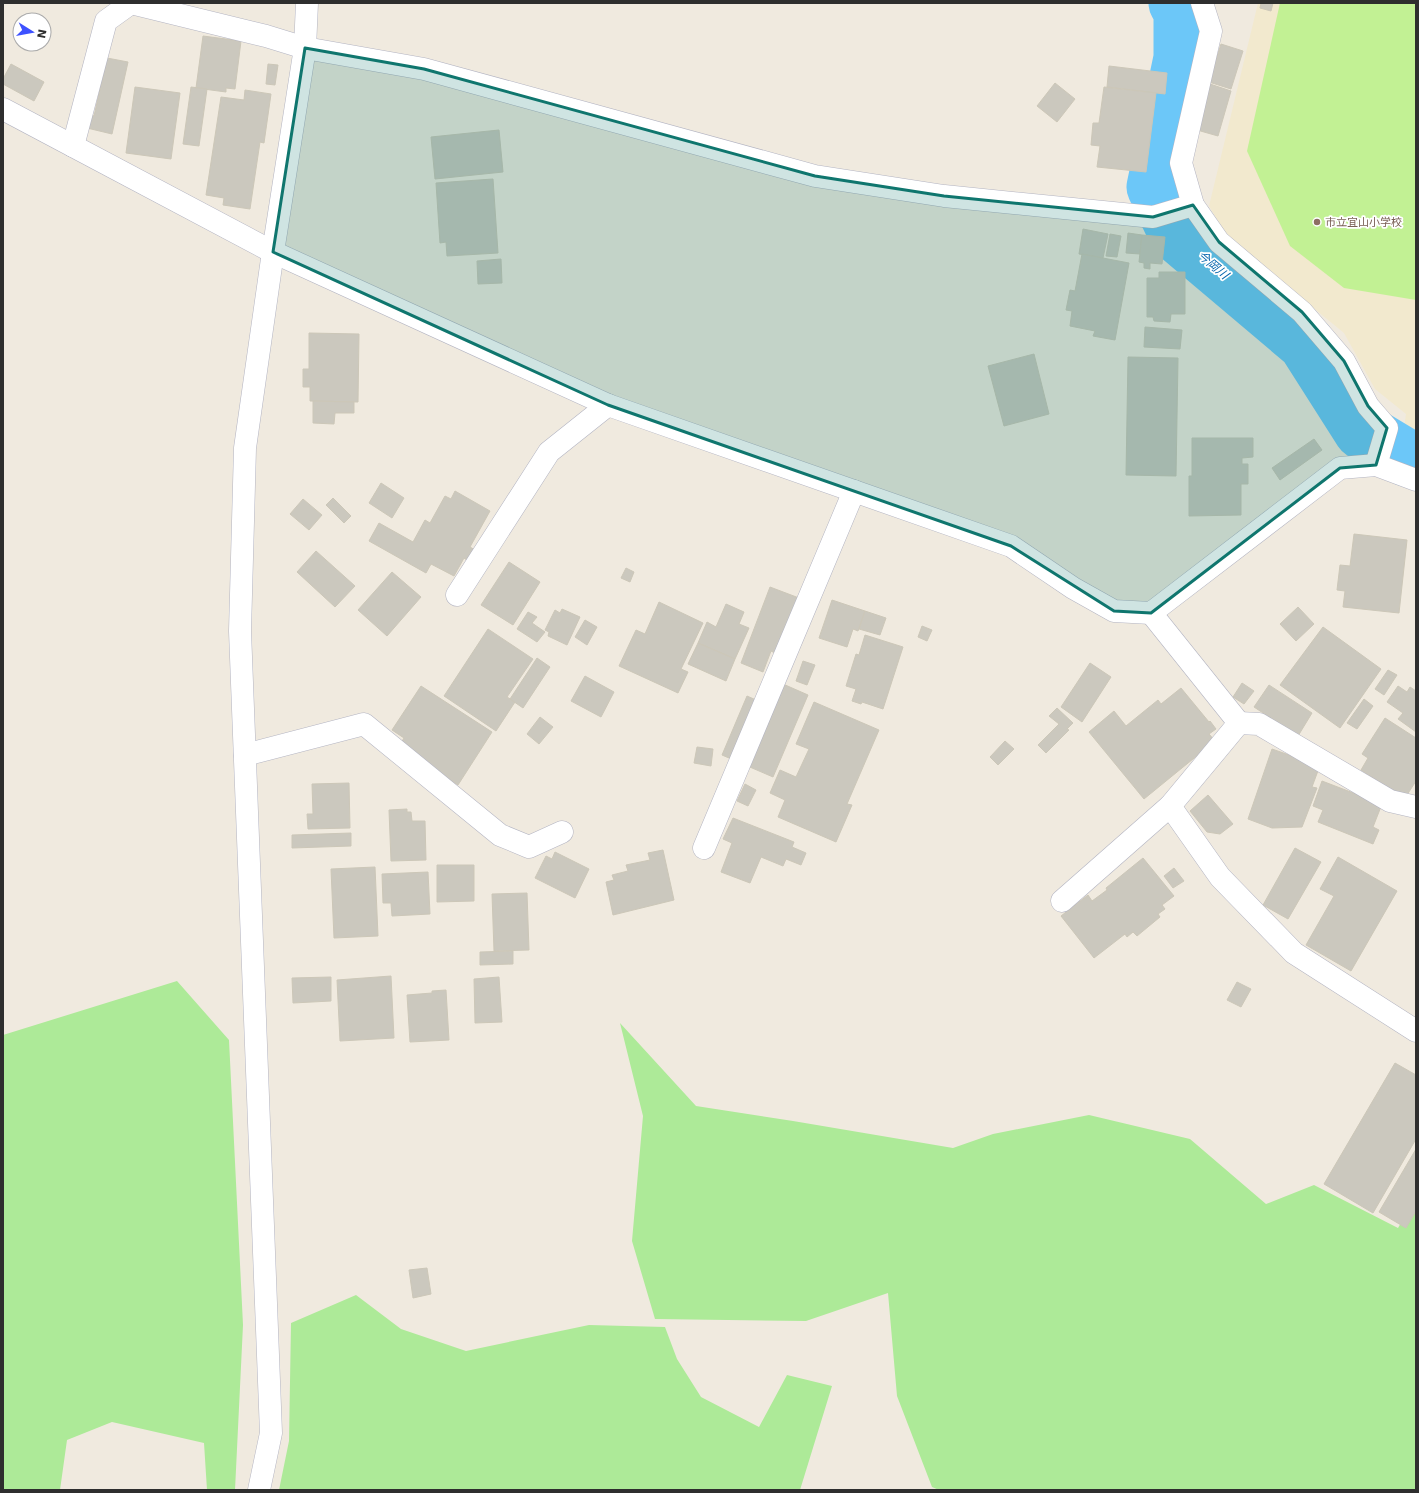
<svg xmlns="http://www.w3.org/2000/svg" width="1419" height="1493" font-family="'DejaVu Sans','Noto Sans JP',sans-serif">
	<style>
		.education { fill: #f2e9ce }
		.green { fill: #adea98 }
		.pitch { fill: #c2f194 }
		.lines { fill: none; stroke-linecap: round; stroke-linejoin: round }
		.river { stroke: #6cc7f8; stroke-width: 57 }
		.building { fill: #cbc8be; stroke: #ccc7b8 }
		.minor-casing { stroke: #b3b4c2; stroke-width: 23 }
		.tertiary-casing { stroke: #b3b4c2; stroke-width: 23 }
		.minor { stroke: #fff; stroke-width: 22 }
		.tertiary { stroke: #fff; stroke-width: 22 }
		.marked { fill: #0f766e; fill-opacity: 0.2; stroke: #0f766e; stroke-width: 3; stroke-linejoin: round }
		.education-dot { fill: #8d6e63; stroke: #fff; stroke-width: 1.5 }
		.labels { text-anchor: middle; stroke-width: 3.5; stroke-linejoin: round; paint-order: stroke }
		.education-label { font-size: 11px; fill: #785e54; stroke: #fff; text-anchor: start }
		.water-label { font-size: 12px; font-style: italic; fill: #0363ac; stroke: #fff }
	</style>
	<rect width="100%" height="100%" fill="#f0eadf"/>
	<!-- education -->
	<path class="education" d="M 1258,3 L 1416,3 L 1416,448 L 1402,442 L 1406,414 L 1375,389 L 1344,333 L 1228,238 L 1209,206 Z"/>
	<!-- green -->
	<g class="green">
		<path d="M 177,981 L 229,1040 L 243,1325 L 235,1490 L 207,1490 L 204,1443 L 112,1422 L 67,1440 L 60,1490 L 3,1490 L 3,1035 Z"/>
		<path d="M 620,1023 L 696,1106 L 793,1121 L 953,1148 L 993,1134 L 1089,1115 L 1190,1139 L 1266,1204 L 1314,1185 L 1398,1228 L 1416,1197 L 1416,1490 L 939,1490 L 932,1487 L 897,1396 L 888,1293 L 806,1321 L 655,1319 L 632,1241 L 643,1116 Z"/>
		<path d="M 356,1295 L 401,1329 L 466,1351 L 589,1325 L 665,1327 L 677,1359 L 701,1397 L 759,1427 L 787,1375 L 832,1386 L 800,1490 L 279,1490 L 289,1441 L 291,1323 Z"/>
	</g>
	<!-- pitch -->
	<path class="pitch" d="M 1280,3 L 1416,3 L 1416,300 L 1344,288 L 1290,246 L 1247,151 Z"/>
	<g class="lines">
		<!-- river -->
		<path class="river" d="M 1177,3 L 1182,12 L 1182,58 L 1155,187 L 1177,234 L 1306,343 L 1362,431 L 1407,458 L 1416,461"/>
	</g>
	<!-- building -->
	<g class="building">
		<path d="M 1261,3 L 1273,3 L 1271,11 L 1260,8 Z"/>
		<path d="M 203,36 L 241,41 L 235,89 L 226,88 L 226,92 L 196,88 Z"/>
		<path d="M 1221,44 L 1243,51 L 1231,89 L 1209,82 Z"/>
		<path d="M 107,58 L 128,62 L 112,134 L 87,128 L 90,114 L 94,116 Z"/>
		<path d="M 11,64 L 44,82 L 34,101 L 3,84 L 3,79 Z"/>
		<path d="M 268,64 L 278,65 L 275,85 L 266,84 Z"/>
		<path d="M 1109,66 L 1167,73 L 1165,94 L 1107,87 Z"/>
		<path d="M 1055,83 L 1075,99 L 1057,122 L 1037,106 Z"/>
		<path d="M 1210,84 L 1231,91 L 1218,136 L 1197,130 Z"/>
		<path d="M 135,87 L 180,93 L 171,159 L 126,153 Z"/>
		<path d="M 191,87 L 207,89 L 199,146 L 183,144 Z"/>
		<path d="M 1104,87 L 1156,93 L 1146,172 L 1097,167 L 1100,146 L 1091,145 L 1093,123 L 1099,123 Z"/>
		<path d="M 245,90 L 271,94 L 264,143 L 260,142 L 250,209 L 223,205 L 224,198 L 206,195 L 221,97 L 244,100 Z"/>
		<path d="M 499,130 L 503,172 L 435,179 L 431,137 Z"/>
		<path d="M 493,179 L 498,253 L 447,256 L 446,242 L 440,243 L 436,183 Z"/>
		<path d="M 1083,229 L 1108,234 L 1103,258 L 1079,254 Z"/>
		<path d="M 1128,233 L 1142,235 L 1140,254 L 1126,253 Z"/>
		<path d="M 1110,234 L 1121,236 L 1117,257 L 1106,256 Z"/>
		<path d="M 1142,235 L 1165,237 L 1162,264 L 1150,263 L 1150,269 L 1144,268 L 1144,263 L 1139,262 Z"/>
		<path d="M 1082,254 L 1129,263 L 1115,340 L 1093,336 L 1095,331 L 1070,326 L 1072,311 L 1066,310 L 1070,290 L 1075,291 Z"/>
		<path d="M 501,259 L 502,283 L 478,284 L 477,261 Z"/>
		<path d="M 1159,272 L 1185,272 L 1185,314 L 1171,314 L 1170,322 L 1154,321 L 1153,317 L 1147,317 L 1147,278 L 1159,278 Z"/>
		<path d="M 1145,327 L 1182,330 L 1180,349 L 1144,347 Z"/>
		<path d="M 309,333 L 359,334 L 358,402 L 310,401 L 310,387 L 303,387 L 303,369 L 309,369 Z"/>
		<path d="M 1034,354 L 1049,414 L 1004,426 L 988,366 Z"/>
		<path d="M 1128,357 L 1178,358 L 1176,476 L 1126,475 Z"/>
		<path d="M 313,401 L 354,402 L 354,413 L 335,413 L 334,424 L 313,423 Z"/>
		<path d="M 1192,438 L 1253,438 L 1253,457 L 1242,458 L 1242,464 L 1248,464 L 1248,484 L 1241,484 L 1241,515 L 1189,516 L 1189,476 L 1192,476 Z"/>
		<path d="M 1314,439 L 1322,450 L 1280,480 L 1272,468 Z"/>
		<path d="M 381,483 L 404,498 L 392,518 L 369,503 Z"/>
		<path d="M 455,491 L 490,511 L 470,547 L 475,550 L 468,561 L 464,558 L 454,576 L 431,564 L 426,573 L 369,541 L 379,523 L 413,542 L 425,520 L 430,523 L 445,496 L 451,499 Z"/>
		<path d="M 333,498 L 351,516 L 344,523 L 326,505 Z"/>
		<path d="M 303,499 L 322,515 L 309,530 L 290,514 Z"/>
		<path d="M 1354,534 L 1407,540 L 1399,613 L 1343,607 L 1345,591 L 1337,590 L 1340,565 L 1350,566 Z"/>
		<path d="M 316,551 L 355,586 L 335,607 L 297,572 Z"/>
		<path d="M 509,562 L 540,582 L 513,625 L 481,605 Z"/>
		<path d="M 626,568 L 634,572 L 630,582 L 621,578 Z"/>
		<path d="M 392,572 L 421,597 L 387,636 L 358,610 Z"/>
		<path d="M 770,587 L 799,598 L 777,654 L 771,651 L 763,672 L 741,663 Z"/>
		<path d="M 832,600 L 865,611 L 858,631 L 853,629 L 847,647 L 819,638 Z"/>
		<path d="M 659,602 L 703,623 L 681,669 L 688,672 L 678,693 L 619,666 L 636,630 L 645,634 Z"/>
		<path d="M 726,604 L 744,612 L 739,624 L 749,628 L 735,659 L 698,643 L 707,622 L 716,627 Z"/>
		<path d="M 1298,607 L 1314,624 L 1296,641 L 1280,624 Z"/>
		<path d="M 562,609 L 580,617 L 567,645 L 548,636 L 549,632 L 545,630 L 555,610 L 560,613 Z"/>
		<path d="M 865,611 L 886,618 L 880,635 L 859,629 Z"/>
		<path d="M 528,612 L 537,617 L 532,623 L 545,632 L 537,642 L 517,629 Z"/>
		<path d="M 585,620 L 597,627 L 587,645 L 575,637 Z"/>
		<path d="M 922,626 L 932,630 L 927,641 L 918,637 Z"/>
		<path d="M 1323,627 L 1381,669 L 1340,728 L 1280,685 Z"/>
		<path d="M 488,629 L 533,659 L 507,697 L 515,702 L 496,731 L 444,696 Z"/>
		<path d="M 865,635 L 903,647 L 883,709 L 862,702 L 861,704 L 852,701 L 856,689 L 846,686 L 856,654 L 859,655 Z"/>
		<path d="M 698,643 L 735,659 L 726,681 L 688,664 Z"/>
		<path d="M 537,658 L 550,667 L 523,708 L 510,699 Z"/>
		<path d="M 803,661 L 815,665 L 807,685 L 796,681 Z"/>
		<path d="M 1090,663 L 1111,677 L 1082,722 L 1061,707 Z"/>
		<path d="M 1388,670 L 1397,675 L 1384,695 L 1375,689 Z"/>
		<path d="M 585,676 L 614,692 L 601,717 L 571,701 Z"/>
		<path d="M 1242,683 L 1254,691 L 1244,704 L 1233,697 Z"/>
		<path d="M 783,684 L 808,695 L 773,777 L 722,755 L 747,696 L 772,707 Z"/>
		<path d="M 1269,685 L 1312,713 L 1298,736 L 1254,707 Z"/>
		<path d="M 421,686 L 492,732 L 458,785 L 399,746 L 404,738 L 392,730 Z"/>
		<path d="M 1398,686 L 1407,692 L 1410,687 L 1416,691 L 1416,732 L 1398,719 L 1403,713 L 1387,702 Z"/>
		<path d="M 1181,688 L 1209,722 L 1210,721 L 1216,729 L 1209,734 L 1215,741 L 1144,799 L 1089,732 L 1114,711 L 1126,726 L 1158,700 L 1161,704 Z"/>
		<path d="M 1364,699 L 1373,706 L 1357,729 L 1347,723 Z"/>
		<path d="M 814,702 L 879,730 L 847,804 L 852,805 L 836,842 L 778,817 L 785,800 L 770,793 L 780,770 L 796,777 L 809,749 L 796,744 Z"/>
		<path d="M 1057,708 L 1073,723 L 1067,729 L 1069,730 L 1046,753 L 1038,745 L 1059,724 L 1049,716 Z"/>
		<path d="M 540,717 L 553,727 L 539,744 L 527,734 Z"/>
		<path d="M 1385,718 L 1416,738 L 1416,781 L 1405,798 L 1361,770 L 1368,758 L 1362,754 Z"/>
		<path d="M 1005,741 L 1014,749 L 998,765 L 990,757 Z"/>
		<path d="M 697,747 L 713,749 L 711,766 L 694,763 Z"/>
		<path d="M 1272,749 L 1306,761 L 1319,768 L 1312,787 L 1317,788 L 1302,827 L 1272,828 L 1248,819 Z"/>
		<path d="M 1322,781 L 1382,804 L 1373,827 L 1379,830 L 1373,844 L 1318,822 L 1323,810 L 1313,806 Z"/>
		<path d="M 349,783 L 350,828 L 308,829 L 307,814 L 313,814 L 312,784 Z"/>
		<path d="M 745,784 L 756,790 L 748,806 L 737,801 Z"/>
		<path d="M 1208,795 L 1233,824 L 1220,834 L 1207,832 L 1190,811 Z"/>
		<path d="M 407,809 L 407,812 L 411,812 L 412,821 L 425,821 L 426,860 L 391,861 L 389,810 Z"/>
		<path d="M 733,818 L 794,842 L 792,847 L 806,853 L 801,865 L 786,859 L 783,866 L 761,857 L 750,883 L 721,872 L 732,843 L 723,839 Z"/>
		<path d="M 351,833 L 351,846 L 292,848 L 292,835 Z"/>
		<path d="M 1295,848 L 1321,862 L 1288,919 L 1263,905 Z"/>
		<path d="M 663,850 L 674,900 L 613,915 L 606,882 L 614,880 L 612,875 L 628,871 L 626,865 L 650,860 L 648,853 Z"/>
		<path d="M 555,852 L 589,869 L 575,898 L 535,878 L 546,856 L 552,859 Z"/>
		<path d="M 1338,857 L 1397,891 L 1351,971 L 1306,945 L 1334,896 L 1320,889 Z"/>
		<path d="M 1143,858 L 1174,896 L 1162,905 L 1165,909 L 1158,914 L 1160,917 L 1137,936 L 1133,932 L 1127,937 L 1125,934 L 1094,958 L 1061,916 L 1088,895 L 1092,901 L 1107,890 L 1106,888 Z"/>
		<path d="M 437,865 L 474,865 L 474,901 L 437,902 Z"/>
		<path d="M 375,867 L 378,936 L 334,938 L 331,869 Z"/>
		<path d="M 1174,868 L 1184,881 L 1173,888 L 1164,876 Z"/>
		<path d="M 428,872 L 430,914 L 392,916 L 391,903 L 383,903 L 382,874 Z"/>
		<path d="M 527,893 L 529,950 L 494,951 L 492,894 Z"/>
		<path d="M 513,951 L 513,964 L 480,965 L 480,952 Z"/>
		<path d="M 391,976 L 394,1038 L 340,1041 L 337,980 Z"/>
		<path d="M 331,977 L 331,1001 L 293,1003 L 292,978 Z"/>
		<path d="M 499,977 L 502,1022 L 475,1023 L 474,979 Z"/>
		<path d="M 1237,982 L 1251,989 L 1241,1007 L 1227,1000 Z"/>
		<path d="M 446,990 L 449,1040 L 410,1042 L 407,995 L 432,993 L 432,991 Z"/>
		<path d="M 1395,1063 L 1416,1075 L 1416,1139 L 1373,1213 L 1324,1184 Z"/>
		<path d="M 1416,1149 L 1416,1211 L 1406,1228 L 1379,1212 Z"/>
		<path d="M 427,1268 L 431,1294 L 413,1298 L 409,1270 Z"/>
	</g>
	<g class="lines">
		<!-- minor casing -->
		<g class="minor-casing">
			<g id="minor">
				<path d="M 131,3 L 266,36 L 305,48 L 424,69 L 815,176 L 944,196 L 1153,217 L 1193,205"/>
				<path d="M 1202,3 L 1211,31 L 1181,163 L 1193,205 L 1219,242 L 1302,312 L 1344,361 L 1368,406 L 1387,428 L 1376,465"/>
				<path d="M 3,109 L 273,252 L 608,405 L 1011,546 L 1073,588 L 1114,611 L 1151,613 L 1340,468 L 1376,465 L 1416,480"/>
				<path d="M 73,146 L 106,21 L 131,3"/>
				<path d="M 457,595 L 549,452 L 608,405"/>
				<path d="M 1239,723 L 1259,724 L 1390,801 L 1416,807"/>
				<path d="M 245,755 L 364,724 L 500,835 L 529,847 L 562,832"/>
				<path d="M 1170,806 L 1220,877 L 1294,953 L 1416,1031"/>
				<path d="M 704,848 L 854,491"/>
				<path d="M 1062,901 L 1170,806 L 1239,723 L 1151,613"/>
			</g>
		</g>
		<!-- tertiary casing -->
		<g class="tertiary-casing">
			<path id="tertiary" d="M 259,1490 L 271,1433 L 240,631 L 245,448 L 273,252 L 305,48 L 307,3"/>
		</g>
		<!-- minor -->
		<use href="#minor" class="minor"/>
		<!-- tertiary -->
		<use href="#tertiary" class="tertiary"/>
	</g>
	<!-- marked area -->
	<path class="marked" d="M 305,48 L 424,69 L 815,176 L 944,196 L 1153,217 L 1193,205 L 1219,242 L 1302,312 L 1344,361 L 1368,406 L 1387,428 L 1376,465 L 1340,468 L 1151,613 L 1114,611 L 1011,546 L 608,405 L 273,252 Z"/>
	<!-- markers -->
	<circle class="education-dot" cx="1317" cy="222" r="4"/>
	<g class="labels">
		<!-- education labels -->
		<g class="education-label">
			<text x="1325" y="226">市立宜山小学校</text>
		</g>
		<!-- water labels -->
		<g class="water-label">
			<text transform="translate(1213 265) rotate(40)" y="4">今岡川</text>
		</g>
	</g>
	<!-- border -->
	<rect width="1419" height="1493" fill="none" stroke="#2e2e2e" stroke-width="8"/>
	<!-- north arrow -->
	<g transform="translate(32 32) rotate(101)"><circle r="19" fill="#ffffff" stroke="#ababab"/>
	<path d="M0-3L7 15L0 10L-7 15Z" fill="#3d51ff"/>
	<text y="-6" font-size="11" font-weight="bold" text-anchor="middle" fill="#2e2e2e">N</text>
	</g>
</svg>
